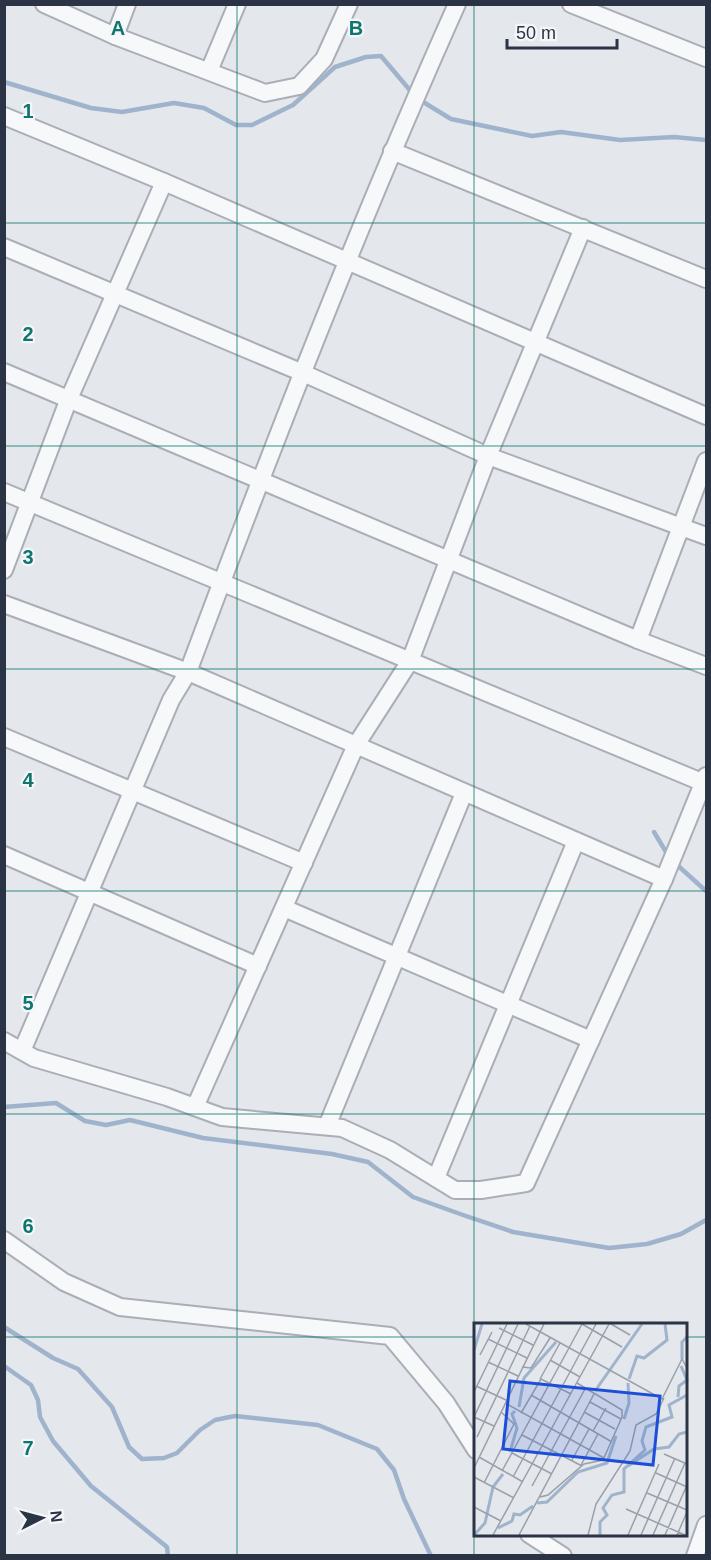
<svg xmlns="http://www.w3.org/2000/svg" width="711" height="1560" font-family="Helvetica,sans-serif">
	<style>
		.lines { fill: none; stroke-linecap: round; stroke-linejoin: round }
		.stream { stroke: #9fb4cc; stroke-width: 4.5 }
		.street-casing { stroke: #a9aeb7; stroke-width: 20 }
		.street { stroke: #f7f8fa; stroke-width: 16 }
		.grid { fill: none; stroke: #0f766e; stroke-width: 1.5; stroke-opacity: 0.55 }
		.inset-river { fill: none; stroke: #9fb4cc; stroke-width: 3 }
		.inset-road { fill: none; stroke: #9a9fa9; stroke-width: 1.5 }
		.view { fill: #1d4ed8; fill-opacity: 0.15; stroke: #1d4ed8; stroke-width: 3 }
		.inset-edge { fill: none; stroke: #2b3445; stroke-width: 3 }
		.grid-label { font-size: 20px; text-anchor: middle; font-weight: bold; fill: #0f766e; stroke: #f4f6f9; stroke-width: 4.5; stroke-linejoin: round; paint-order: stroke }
	</style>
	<rect width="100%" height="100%" fill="#e4e7ec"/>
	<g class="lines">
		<!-- stream -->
		<g class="stream">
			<path d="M 4,82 L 91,108 L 122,112 L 174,103 L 204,108 L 236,125 L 252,125 L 293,105 L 335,67 L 366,57 L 381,56 L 414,95"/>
			<path d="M 420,100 L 451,119 L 532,136 L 561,132 L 620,140 L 674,137 L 706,140"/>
			<path d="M 654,832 L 669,857"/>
			<path d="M 675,863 L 706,891"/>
			<path d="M 4,1107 L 56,1103 L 85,1121 L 106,1125 L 130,1120 L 203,1138 L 332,1154 L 368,1162 L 413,1197 L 463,1215 L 513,1232 L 609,1248 L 647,1244 L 681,1234 L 706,1220"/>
			<path d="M 4,1327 L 53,1358 L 78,1369 L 112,1407 L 129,1447 L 142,1459 L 164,1458 L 177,1453 L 200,1430 L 215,1420 L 235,1416 L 318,1425 L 377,1449 L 394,1470 L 404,1499 L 431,1556"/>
			<path d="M 4,1366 L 31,1385 L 38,1400 L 40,1417 L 53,1441 L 91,1486 L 167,1547 L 168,1556"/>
		</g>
		<!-- street casing -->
		<g class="street-casing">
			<g id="street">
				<path d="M 44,4 L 115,36 L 265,93 L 299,86 L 324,59 L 349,4"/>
				<path d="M 571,4 L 706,58"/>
				<path d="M 115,36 L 127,4"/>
				<path d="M 209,71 L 237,4"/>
				<path d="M 4,116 L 164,182 L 706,416"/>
				<path d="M 392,151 L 706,279"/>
				<path d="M 4,247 L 303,373 L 488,456 L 706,536"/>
				<path d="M 4,372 L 638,640 L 706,666"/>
				<path d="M 4,492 L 704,783"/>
				<path d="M 4,570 L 68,401 L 164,182"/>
				<path d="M 4,604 L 188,672 L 664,879"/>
				<path d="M 638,640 L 706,461"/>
				<path d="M 4,737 L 304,863"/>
				<path d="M 4,855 L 258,966"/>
				<path d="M 284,908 L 591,1040"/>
				<path d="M 4,1041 L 34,1058 L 167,1097 L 222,1117 L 342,1128 L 390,1150 L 455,1190 L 481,1190 L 526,1183 L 664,879 L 706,776"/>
				<path d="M 22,1051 L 171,700 L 188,672 C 272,447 359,223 457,4"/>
				<path d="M 195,1107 L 356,745 L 410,661 L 488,456 L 583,228"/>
				<path d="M 327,1126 L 464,793"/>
				<path d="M 436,1178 L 576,841"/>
				<path d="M 4,1240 L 64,1282 L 120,1307 L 390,1336 L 446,1403 L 476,1450"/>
				<path d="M 529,1534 L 563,1556"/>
				<path d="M 695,1556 L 706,1525"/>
			</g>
		</g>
		<!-- street -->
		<use href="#street" class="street"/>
	</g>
	<!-- grid -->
	<path class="grid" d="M 237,4 L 237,1556M 474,4 L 474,1556M 4,223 L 706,223M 4,446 L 706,446M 4,669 L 706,669M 4,891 L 706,891M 4,1114 L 706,1114M 4,1337 L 476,1337M 686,1337 L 706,1337"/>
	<!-- overview -->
	<g transform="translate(474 1323)">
		<rect width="213" height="213" fill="#e4e7ec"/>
		<path class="inset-river" d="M 0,27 L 8,1M 208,36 L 208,19 L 213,14M 155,56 L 163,33 L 170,35 L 193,17 L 191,1M 121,68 L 168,1M 204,74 L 205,63 L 213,57 L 207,43M 45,84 L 50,55 L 82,19M 150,96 L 155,80 L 154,60M 36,129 L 43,105 L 38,91 L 41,88M 154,143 L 180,126 L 195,124 L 205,111 L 213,109M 63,180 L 73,179 L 104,149 L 133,140 L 142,113M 24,205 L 38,198 L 40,191 L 46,192 L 59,183M 0,212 L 11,200 L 19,164 L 29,151M 126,212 L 126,199 L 133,192 L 129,185 L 138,172 L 150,169 L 150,146 L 171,127 L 168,118 L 172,104 L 198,94 L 195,82 L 213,72"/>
		<path class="inset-road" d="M 52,1 L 188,76 L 208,36 L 213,45M 108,1 L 148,24M 137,1 L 156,12M 25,5 L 59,22M 14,16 L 53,35M 6,32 L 18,9M 76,37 L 106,54M 14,39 L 44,53M 48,44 L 57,45 L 76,15M 66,56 L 86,20M 2,63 L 32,77M 0,69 L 33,1M 57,72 L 138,119M 116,79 L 147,96M 31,80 L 130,135M 110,89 L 141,106M 47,90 L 67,56 L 97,71M 0,94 L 44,1M 0,94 L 20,103M 119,108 L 132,85M 48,112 L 108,143M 3,114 L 56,3M 38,130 L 78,151M 190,131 L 213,141M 5,134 L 49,159M 98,137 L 115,106M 107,142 L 124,111M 0,145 L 70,1M 28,148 L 108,1M 182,150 L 213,164M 0,154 L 40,175M 39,154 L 122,1M 10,160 L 40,101 L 27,89M 58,163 L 111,66M 173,170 L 213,187M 66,174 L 74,172 L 110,141 L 129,137 L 148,94 L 148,87 L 103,60M 0,184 L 27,198M 152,186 L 211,212M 19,212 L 135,1M 45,212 L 120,71M 114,212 L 122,181 L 156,128 L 162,102 L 182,91 L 190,75M 154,212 L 185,141M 167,212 L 201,135M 179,212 L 211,140M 191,212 L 213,162M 203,212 L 213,189"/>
		<path class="view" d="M 36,58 L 186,73 L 179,142 L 29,126 Z"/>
		<rect width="213" height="213" class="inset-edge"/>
	</g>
	<g class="grid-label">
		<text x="118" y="35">A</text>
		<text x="356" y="35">B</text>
		<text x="28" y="118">1</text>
		<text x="28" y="341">2</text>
		<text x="28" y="564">3</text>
		<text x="28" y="787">4</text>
		<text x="28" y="1010">5</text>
		<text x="28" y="1233">6</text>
		<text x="28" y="1455">7</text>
	</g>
	<!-- border -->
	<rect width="711" height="1560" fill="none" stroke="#2b3445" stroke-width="12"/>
	<!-- north arrow -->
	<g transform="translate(42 1518) rotate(84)" stroke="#f4f6f9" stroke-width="4.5" paint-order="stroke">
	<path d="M0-4.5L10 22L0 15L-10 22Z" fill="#2b3445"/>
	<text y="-9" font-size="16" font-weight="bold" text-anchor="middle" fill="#2b3445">N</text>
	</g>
	<!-- scale -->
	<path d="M507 39v9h110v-9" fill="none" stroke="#2b3445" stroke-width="3"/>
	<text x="516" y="39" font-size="18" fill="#2b3445" stroke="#f4f6f9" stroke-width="4.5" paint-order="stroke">50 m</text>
</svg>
